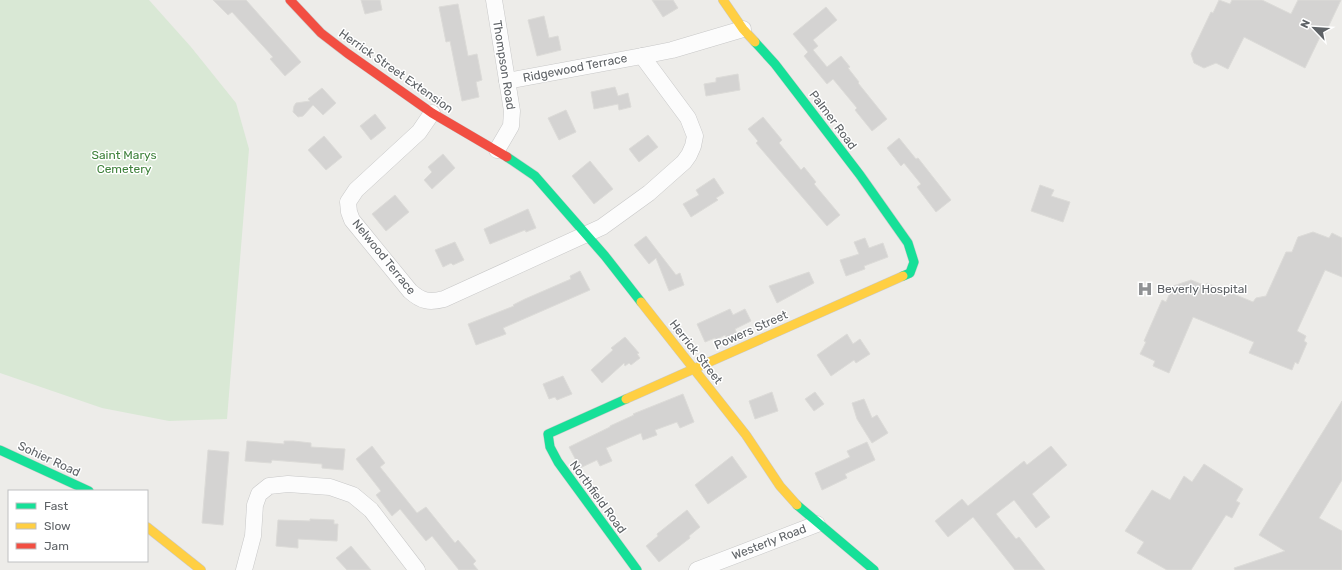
<svg xmlns="http://www.w3.org/2000/svg" width="1342" height="570" font-family="Rubik,sans-serif">
	<style>
		.green { fill: #d9e8d5 }
		.building { fill: #d4d3d2; stroke: #dcdbd8 }
		.lines { fill: none; stroke-linecap: round; stroke-linejoin: round }
		.street-casing { stroke: #c8c8c8; stroke-width: 17 }
		.fast-casing { stroke: #cacaca; stroke-width: 10 }
		.slow-casing { stroke: #cacaca; stroke-width: 10 }
		.jam-casing { stroke: #cacaca; stroke-width: 10 }
		.street { stroke: #fcfcfc; stroke-width: 16 }
		.fast { stroke: #16e098; stroke-width: 9 }
		.slow { stroke: #ffcf43; stroke-width: 9 }
		.jam { stroke: #f24e42; stroke-width: 9 }
		.labels { text-anchor: middle; stroke-width: 3; stroke-linejoin: round; paint-order: stroke }
		.street-label { font-size: 12px; fill: #5e6266; stroke: #fff }
		.park-label { font-size: 12px; fill: #3e813b; stroke: #fff }
		.poi-label { font-size: 12px; fill: #5e6266; stroke: #fff; text-anchor: start }
	</style>
	<rect width="100%" height="100%" fill="#edece9"/>
	<!-- green -->
	<path class="green" d="M 0,0 L 149,0 L 191,47 L 236,103 L 249,149 L 227,419 L 169,421 L 102,408 L 0,373 Z"/>
	<!-- building -->
	<g class="building">
		<path d="M 213,0 L 246,0 L 301,62 L 285,76 L 270,59 L 273,57 L 232,12 L 228,15 Z"/>
		<path d="M 361,0 L 380,0 L 382,10 L 365,14 Z"/>
		<path d="M 652,0 L 673,0 L 678,8 L 663,17 Z"/>
		<path d="M 1219,0 L 1230,4 L 1232,0 L 1262,0 L 1291,14 L 1298,0 L 1341,0 L 1323,38 L 1320,37 L 1305,68 L 1244,37 L 1228,69 L 1216,63 L 1204,68 L 1194,63 L 1191,54 L 1211,12 L 1213,13 Z"/>
		<path d="M 458,4 L 468,56 L 477,54 L 482,80 L 476,82 L 479,97 L 462,101 L 450,41 L 446,42 L 439,7 Z"/>
		<path d="M 826,7 L 837,20 L 813,40 L 818,46 L 813,50 L 827,67 L 841,56 L 850,67 L 848,68 L 859,82 L 858,83 L 887,119 L 872,131 L 855,110 L 857,108 L 833,79 L 827,84 L 804,56 L 808,52 L 793,34 Z"/>
		<path d="M 544,16 L 549,38 L 558,36 L 561,50 L 537,56 L 528,20 Z"/>
		<path d="M 738,74 L 740,90 L 706,96 L 704,84 L 716,82 L 716,78 Z"/>
		<path d="M 615,87 L 618,96 L 628,93 L 631,107 L 619,110 L 618,104 L 594,109 L 591,92 Z"/>
		<path d="M 322,88 L 336,103 L 323,115 L 313,105 L 303,116 L 298,117 L 293,112 L 294,106 L 296,103 L 310,101 L 308,99 Z"/>
		<path d="M 566,110 L 576,132 L 559,140 L 548,118 Z"/>
		<path d="M 375,114 L 386,128 L 371,140 L 360,126 Z"/>
		<path d="M 763,117 L 782,140 L 779,143 L 801,170 L 804,167 L 816,182 L 814,184 L 840,215 L 827,226 L 756,143 L 758,141 L 748,129 Z"/>
		<path d="M 648,135 L 658,147 L 639,162 L 629,149 Z"/>
		<path d="M 324,136 L 342,157 L 326,170 L 308,150 Z"/>
		<path d="M 899,138 L 916,159 L 918,158 L 951,200 L 936,212 L 917,187 L 921,184 L 904,163 L 901,166 L 887,148 Z"/>
		<path d="M 443,154 L 455,168 L 432,189 L 424,180 L 432,172 L 428,167 Z"/>
		<path d="M 590,161 L 613,189 L 594,204 L 572,176 Z"/>
		<path d="M 714,178 L 724,193 L 716,198 L 718,200 L 691,217 L 683,204 L 699,195 L 696,190 Z"/>
		<path d="M 1040,185 L 1054,190 L 1051,196 L 1070,202 L 1063,222 L 1031,211 Z"/>
		<path d="M 395,195 L 409,212 L 386,231 L 372,214 Z"/>
		<path d="M 528,209 L 536,228 L 526,232 L 525,230 L 490,244 L 484,229 Z"/>
		<path d="M 1313,232 L 1329,238 L 1332,233 L 1342,238 L 1342,277 L 1325,270 L 1297,331 L 1306,336 L 1304,341 L 1307,343 L 1298,364 L 1295,362 L 1292,370 L 1249,353 L 1254,342 L 1193,317 L 1169,373 L 1153,366 L 1155,361 L 1140,354 L 1146,342 L 1144,341 L 1162,300 L 1166,302 L 1173,286 L 1191,280 L 1206,286 L 1207,283 L 1253,302 L 1256,298 L 1266,296 L 1286,252 L 1292,252 L 1298,237 Z"/>
		<path d="M 646,236 L 676,275 L 680,273 L 684,285 L 669,291 L 656,258 L 649,264 L 634,245 Z"/>
		<path d="M 865,238 L 869,248 L 883,243 L 888,257 L 864,266 L 865,269 L 846,276 L 840,260 L 859,254 L 854,242 Z"/>
		<path d="M 455,242 L 464,260 L 453,265 L 451,263 L 443,267 L 435,250 Z"/>
		<path d="M 580,271 L 590,290 L 503,328 L 506,334 L 476,345 L 468,324 L 514,306 L 513,305 L 525,299 L 571,279 L 570,276 Z"/>
		<path d="M 809,272 L 814,283 L 777,303 L 769,286 Z"/>
		<path d="M 730,309 L 733,315 L 745,309 L 751,321 L 735,329 L 737,334 L 727,339 L 725,335 L 716,340 L 715,338 L 705,342 L 697,324 Z"/>
		<path d="M 847,334 L 853,344 L 860,339 L 870,354 L 856,363 L 854,360 L 831,376 L 817,355 Z"/>
		<path d="M 625,337 L 639,353 L 637,354 L 640,358 L 631,365 L 629,363 L 625,366 L 624,363 L 602,383 L 591,370 L 613,350 L 611,348 Z"/>
		<path d="M 563,376 L 572,394 L 557,400 L 555,397 L 549,399 L 543,384 Z"/>
		<path d="M 772,392 L 778,411 L 755,419 L 749,401 Z"/>
		<path d="M 815,392 L 824,404 L 814,411 L 805,399 Z"/>
		<path d="M 683,394 L 694,422 L 680,428 L 677,422 L 655,430 L 657,435 L 643,440 L 641,433 L 606,448 L 612,461 L 600,466 L 597,460 L 580,468 L 569,447 L 610,427 L 610,426 L 634,415 L 633,414 Z"/>
		<path d="M 864,399 L 872,418 L 877,415 L 888,433 L 872,443 L 857,419 L 852,403 Z"/>
		<path d="M 1342,401 L 1342,480 L 1319,518 L 1342,531 L 1342,570 L 1235,570 L 1234,568 L 1285,551 L 1259,535 Z"/>
		<path d="M 247,441 L 284,444 L 284,441 L 293,441 L 311,443 L 311,447 L 345,449 L 343,470 L 322,468 L 322,464 L 272,460 L 271,463 L 245,461 Z"/>
		<path d="M 867,442 L 875,460 L 845,474 L 847,478 L 822,490 L 815,473 L 850,457 L 847,451 Z"/>
		<path d="M 372,446 L 385,463 L 380,467 L 417,513 L 426,507 L 455,543 L 458,540 L 476,561 L 473,564 L 478,570 L 459,570 L 432,536 L 426,541 L 400,509 L 392,516 L 376,495 L 381,491 L 356,459 Z"/>
		<path d="M 1051,446 L 1067,465 L 1032,494 L 1050,517 L 1036,528 L 1014,500 L 996,514 L 1016,539 L 1019,537 L 1045,570 L 1015,570 L 973,517 L 948,537 L 935,521 L 962,499 L 968,506 L 1024,461 L 1027,465 Z"/>
		<path d="M 208,450 L 229,452 L 223,525 L 202,523 Z"/>
		<path d="M 732,456 L 747,477 L 708,504 L 695,485 Z"/>
		<path d="M 1204,464 L 1243,489 L 1236,501 L 1240,503 L 1232,518 L 1226,515 L 1191,570 L 1167,570 L 1137,553 L 1144,542 L 1125,531 L 1152,490 L 1170,500 L 1184,476 L 1192,482 Z"/>
		<path d="M 687,510 L 700,527 L 689,536 L 690,538 L 659,562 L 646,546 L 658,536 L 657,534 Z"/>
		<path d="M 310,519 L 334,520 L 334,524 L 338,524 L 337,541 L 298,539 L 298,548 L 276,546 L 278,520 L 310,521 Z"/>
		<path d="M 351,546 L 371,570 L 347,570 L 336,558 Z"/>
	</g>
	<g class="lines">
		<!-- street casing -->
		<g class="street-casing">
			<g id="street">
				<path d="M 494,0 L 512,111 L 511,126 L 497,150"/>
				<path d="M 642,56 L 672,50 L 743,29"/>
				<path d="M 432,113 L 419,132 L 356,190 L 348,202 L 349,212 L 352,220 L 410,291 C 421,301 429,303 444,299 L 602,227 L 649,193 L 684,162 L 689,155 L 693,146 L 695,136 L 688,118 L 642,56 L 507,81"/>
				<path d="M 244,570 L 253,536 L 255,505 L 259,494 L 269,486 L 288,484 L 330,487 L 353,495 L 371,510 L 417,570"/>
				<path d="M 697,570 L 817,524"/>
			</g>
		</g>
		<!-- fast casing -->
		<g class="fast-casing">
			<g id="fast">
				<path d="M 755,42 L 775,64 L 860,175 L 908,243 L 914,262 L 910,273 L 903,276"/>
				<path d="M 507,157 L 535,176 L 605,256 L 641,302"/>
				<path d="M 626,399 L 548,434 L 550,447 L 558,462 L 637,570"/>
				<path d="M 0,450 L 89,491"/>
				<path d="M 797,505 L 874,570"/>
			</g>
		</g>
		<!-- slow casing -->
		<g class="slow-casing">
			<g id="slow">
				<path d="M 723,0 L 743,29 L 755,42"/>
				<path d="M 641,302 L 746,435 L 780,486 L 797,505"/>
				<path d="M 626,399 L 903,276"/>
				<path d="M 147,527 L 201,570"/>
			</g>
		</g>
		<!-- jam casing -->
		<g class="jam-casing">
			<path id="jam" d="M 290,0 L 321,33 L 347,53 L 432,113 L 507,157"/>
		</g>
		<!-- street -->
		<use href="#street" class="street"/>
		<!-- fast -->
		<use href="#fast" class="fast"/>
		<!-- slow -->
		<use href="#slow" class="slow"/>
		<!-- jam -->
		<use href="#jam" class="jam"/>
	</g>
	<!-- icons -->
	<defs>
		<g id="hospital-bare" transform="scale(1.2)"><path d="M-5-5h3v3.5h4V-5h3V5h-3V1.5h-4V5h-3Z" fill="#909294" stroke="#fff" stroke-width="2.5" paint-order="stroke"/></g>
	</defs>
	<g fill-rule="evenodd">
		<use href="#hospital-bare" x="1145" y="289"/>
	</g>
	<g class="labels">
		<!-- street labels -->
		<g class="street-label">
			<text transform="translate(504 65) rotate(81)" y="4">Thompson Road</text>
			<text transform="translate(575 68) rotate(-11)" y="4">Ridgewood Terrace</text>
			<text transform="translate(396 71) rotate(35)" y="4">Herrick Street Extension</text>
			<text transform="translate(833 120) rotate(53)" y="4">Palmer Road</text>
			<text transform="translate(384 257) rotate(51)" y="4">Nelwood Terrace</text>
			<text transform="translate(751 330) rotate(-24)" y="4">Powers Street</text>
			<text transform="translate(696 352) rotate(52)" y="4">Herrick Street</text>
			<text transform="translate(49 459) rotate(25)" y="4">Sohier Road</text>
			<text transform="translate(598 497) rotate(54)" y="4">Northfield Road</text>
			<text transform="translate(769 542) rotate(-21)" y="4">Westerly Road</text>
		</g>
		<!-- park labels -->
		<g class="park-label">
			<text x="124" y="159">Saint Marys<tspan x="124" dy="14">Cemetery</tspan></text>
		</g>
		<!-- poi labels -->
		<g class="poi-label">
			<text x="1157" y="293">Beverly Hospital</text>
		</g>
	</g>
	<!-- legend -->
	<rect x="8" y="490" width="140" height="72" fill="#ffffff" stroke="#bfc0c2"/>
	<rect x="16" y="503" width="20" height="6" fill="#16e098" stroke="#bfc0c2"/>
	<text x="44" y="510" font-size="12" fill="#5e6266">Fast</text>
	<rect x="16" y="523" width="20" height="6" fill="#ffcf43" stroke="#bfc0c2"/>
	<text x="44" y="530" font-size="12" fill="#5e6266">Slow</text>
	<rect x="16" y="543" width="20" height="6" fill="#f24e42" stroke="#bfc0c2"/>
	<text x="44" y="550" font-size="12" fill="#5e6266">Jam</text>
	<!-- north arrow -->
	<g transform="translate(1314 28) rotate(295)" stroke="#ffffff" stroke-width="3" paint-order="stroke">
	<path d="M0-3L7 15L0 10L-7 15Z" fill="#5e6266"/>
	<text y="-6" font-size="11" font-weight="bold" text-anchor="middle" fill="#5e6266">N</text>
	</g>
</svg>
